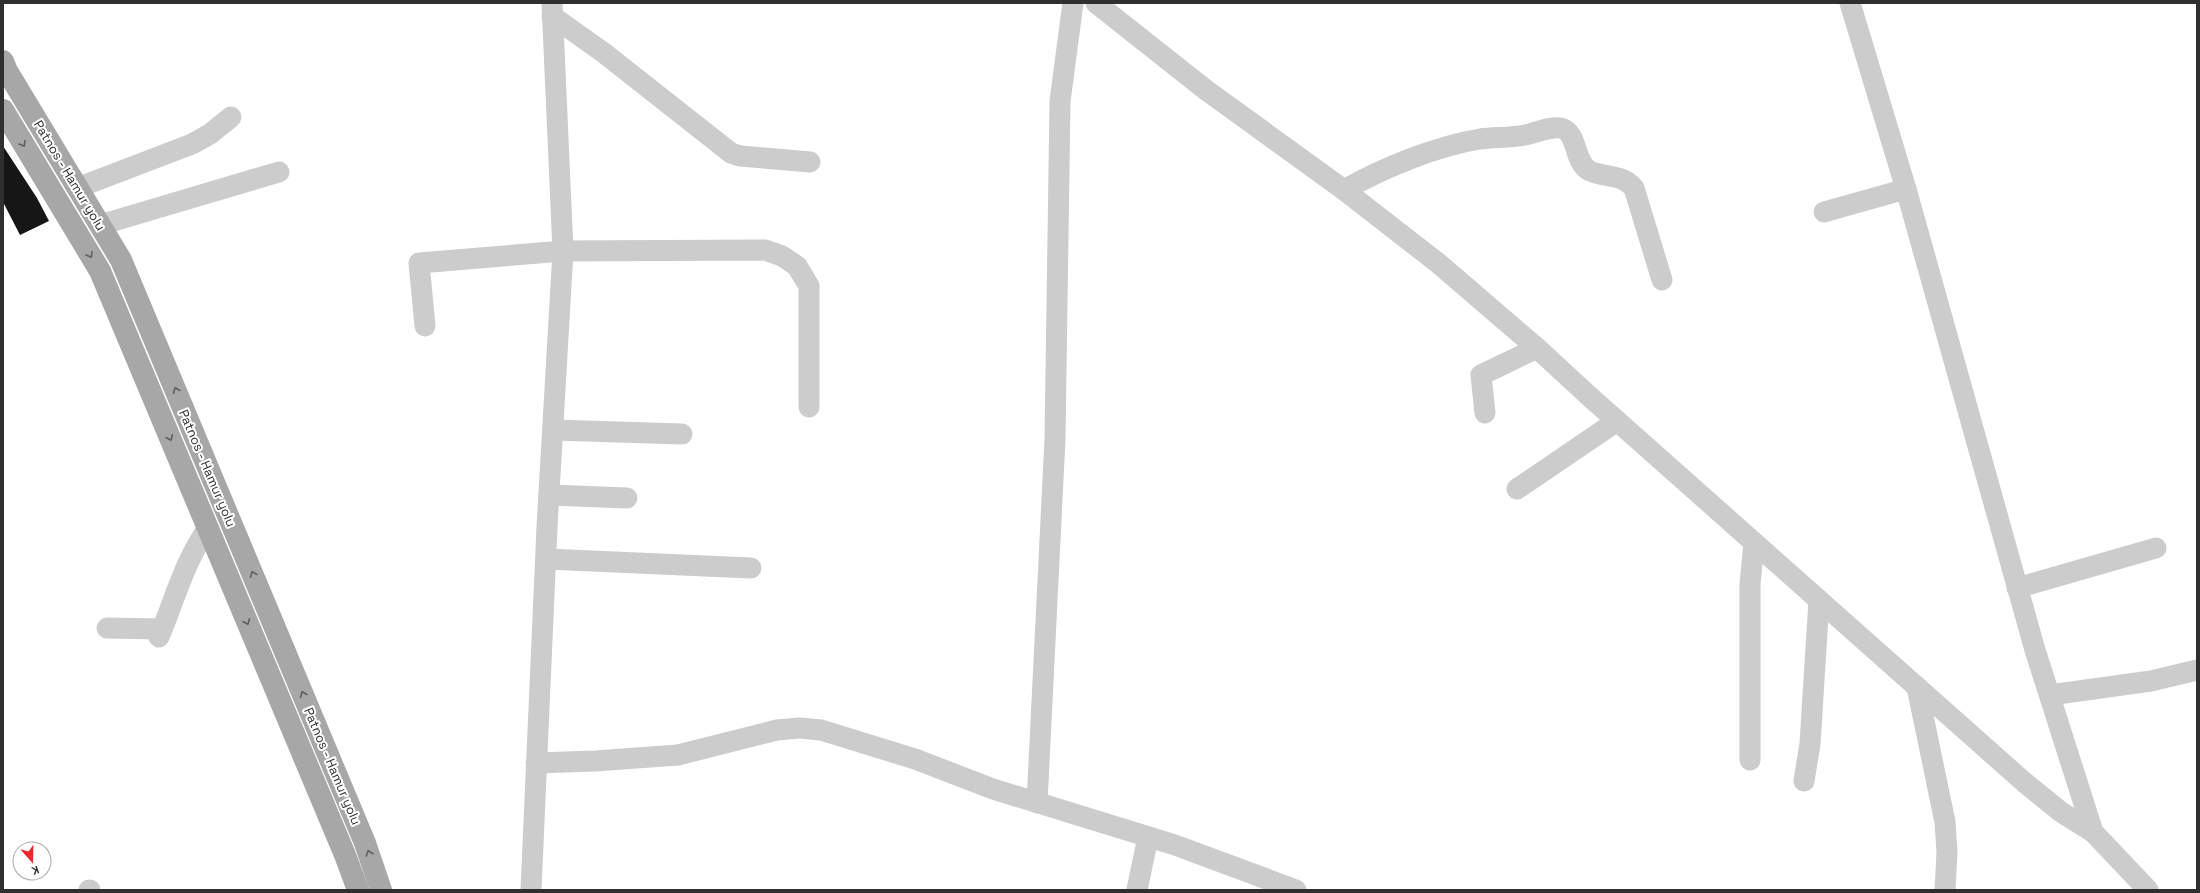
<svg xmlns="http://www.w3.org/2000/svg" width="2200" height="893" font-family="'Space Grotesk',sans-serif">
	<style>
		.building { fill: #161616 }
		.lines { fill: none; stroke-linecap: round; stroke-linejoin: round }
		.minor { stroke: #ccc; stroke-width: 21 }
		.major { stroke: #a7a7a7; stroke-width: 22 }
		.oneway { stroke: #5f5f5f }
		.labels { text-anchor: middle; stroke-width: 4; stroke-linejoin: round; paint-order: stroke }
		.street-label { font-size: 13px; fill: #2f2f2f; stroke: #fff }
	</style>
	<rect width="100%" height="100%" fill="#fff"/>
	<!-- building -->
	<path class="building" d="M 3,146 L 37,198 L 49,221 L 20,235 L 3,202 Z"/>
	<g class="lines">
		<!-- minor -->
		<g class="minor">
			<path d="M 1096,3 L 1206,90 L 1344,190 L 1438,263 L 1537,348 L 1589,396 L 2024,782 L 2061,812 L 2093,832 L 2148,890"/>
			<path d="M 1850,3 L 1906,189 L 2035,650 L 2093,832"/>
			<path d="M 552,16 L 604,53 L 731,153 L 740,156 L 810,162"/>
			<path d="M 77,188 L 192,144 L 210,134 L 231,117"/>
			<path d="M 1344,190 C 1383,168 1436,146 1480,139 C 1495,137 1511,138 1525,135 C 1535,133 1551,126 1561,128 C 1579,133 1573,163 1590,171 C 1606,178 1623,174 1634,188 L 1662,280"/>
			<path d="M 1824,212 L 1906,189"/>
			<path d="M 100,225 L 279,172"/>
			<path d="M 425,326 L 419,263 L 563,251 L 765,250 L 782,256 L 797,266 L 809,286 L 809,407"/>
			<path d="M 1485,413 L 1481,375 L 1537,348"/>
			<path d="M 553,430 L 682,434"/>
			<path d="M 1517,489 L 1617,421"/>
			<path d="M 549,495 L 627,498"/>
			<path d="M 546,559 L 751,568"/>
			<path d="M 2017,588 L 2156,548"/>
			<path d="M 107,628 L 162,629"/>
			<path d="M 159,637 C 175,599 184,562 208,528"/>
			<path d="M 1917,687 L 1945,822 L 1947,852 L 1945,890"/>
			<path d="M 2050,695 L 2151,681 L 2197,670"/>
			<path d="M 1750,760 L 1750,584 L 1754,543"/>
			<path d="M 536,763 L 595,761 L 678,755 L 777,730 L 799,728 L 821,730 L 915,759 L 993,789 L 1175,845 L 1296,890"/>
			<path d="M 1804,781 L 1810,744 L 1819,600"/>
			<path d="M 1037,803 L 1055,439 L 1060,101 L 1073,3"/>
			<path d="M 89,890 L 90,890"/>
			<path d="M 531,890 L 547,527 L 563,251 L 552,3"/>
			<path d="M 1137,890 L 1148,837"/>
		</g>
		<!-- major -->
		<g class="major">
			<path d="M 3,61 L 7,71 L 121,260 L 365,843 L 381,890"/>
			<path d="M 3,110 L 100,271 L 345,855 L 358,890"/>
		</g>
	</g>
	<!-- one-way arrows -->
	<defs><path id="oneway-chevron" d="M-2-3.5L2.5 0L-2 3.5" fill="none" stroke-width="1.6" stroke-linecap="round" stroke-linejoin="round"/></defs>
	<g class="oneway">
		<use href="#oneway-chevron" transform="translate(23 144) rotate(59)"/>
		<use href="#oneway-chevron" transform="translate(90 255) rotate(59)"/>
		<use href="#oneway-chevron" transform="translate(176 390) rotate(-113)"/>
		<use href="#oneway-chevron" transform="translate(170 438) rotate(67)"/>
		<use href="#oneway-chevron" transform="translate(253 574) rotate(-113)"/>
		<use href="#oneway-chevron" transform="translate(247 622) rotate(67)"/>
		<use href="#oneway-chevron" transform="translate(303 694) rotate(-113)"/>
		<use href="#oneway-chevron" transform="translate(369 853) rotate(-109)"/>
	</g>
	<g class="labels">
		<!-- street labels -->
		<g class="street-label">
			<text transform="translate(70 175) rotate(59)" y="5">Patnos - Hamur yolu</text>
			<text transform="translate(208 468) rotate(67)" y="5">Patnos - Hamur yolu</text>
			<text transform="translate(333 766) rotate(67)" y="5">Patnos - Hamur yolu</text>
		</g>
	</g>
	<!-- border -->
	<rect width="2200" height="893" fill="none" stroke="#2f2f2f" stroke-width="8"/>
	<!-- north arrow -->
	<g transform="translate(32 861) rotate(160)"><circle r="19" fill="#ffffff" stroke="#acacac"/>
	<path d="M0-3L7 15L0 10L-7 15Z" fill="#ef282f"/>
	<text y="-6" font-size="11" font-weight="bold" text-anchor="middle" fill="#2f2f2f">K</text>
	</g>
</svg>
